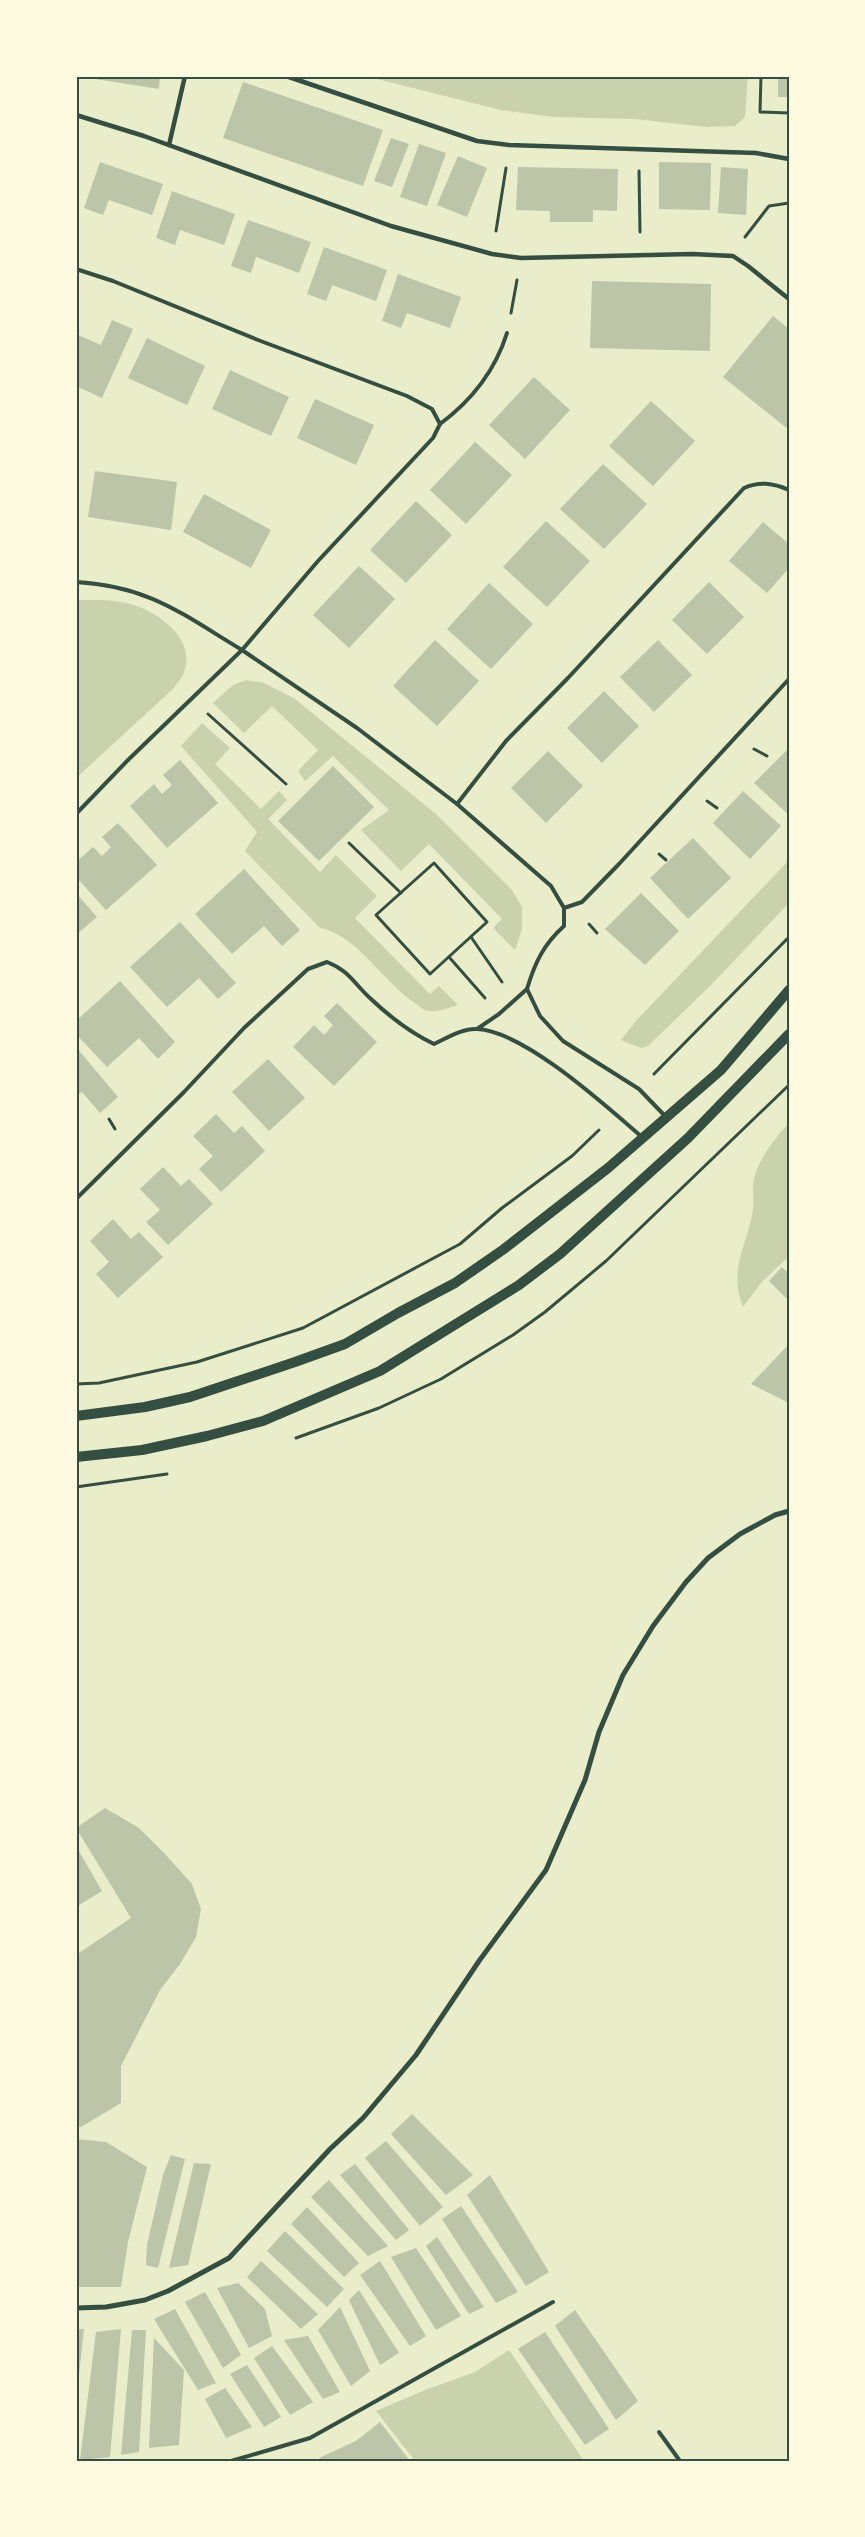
<svg xmlns="http://www.w3.org/2000/svg" width="865" height="2537" font-family="Mulish,sans-serif">
	<style>
		.green { fill: #cad2ad }
		.building { fill: #bcc5a7 }
		.lines { fill: none; stroke-linecap: round; stroke-linejoin: round }
		.path { stroke: #344e41; stroke-width: 3 }
		.service { stroke: #344e41; stroke-width: 4 }
		.pedestrian { stroke: #344e41; stroke-width: 4.5 }
		.minor { stroke: #344e41; stroke-width: 5 }
		.secondary { stroke: #344e41; stroke-width: 10 }
		.neatline { fill: none; stroke: #344e41; stroke-width: 2 }
	</style>
	<rect width="100%" height="100%" fill="#e9edc9"/>
	<!-- green -->
	<g class="green">
		<path d="M 365,76 L 748,76 L 745,117 L 735,126 L 707,127 L 635,119 L 554,117 L 501,110 Z"/>
		<path d="M 76,600 C 93,600 110,599 127,603 C 155,609 197,638 184,672 C 182,678 177,683 174,688 L 76,778 Z"/>
		<path d="M 246,680 L 264,683 L 295,699 L 436,814 L 512,890 L 522,907 L 522,929 L 515,950 L 493,928 L 502,919 L 429,844 L 401,871 L 361,830 L 389,810 L 333,756 L 305,781 L 298,771 L 318,750 L 272,706 L 244,733 L 213,703 L 233,685 Z"/>
		<path d="M 202,723 L 230,748 L 215,764 L 261,809 L 279,791 L 287,800 L 268,819 L 320,872 L 336,855 L 377,896 L 355,918 L 430,994 L 439,986 L 458,1005 C 448,1008 439,1012 428,1011 C 423,1010 419,1006 415,1003 C 384,983 356,934 320,928 L 245,851 L 257,832 L 181,746 Z"/>
		<path d="M 789,860 L 789,903 L 710,986 L 648,1046 L 641,1048 L 621,1040 L 635,1022 Z"/>
		<path d="M 789,1123 L 789,1256 L 761,1283 L 743,1307 C 728,1269 747,1246 753,1210 C 754,1202 753,1194 753,1186 C 755,1163 774,1139 789,1123 Z"/>
		<path d="M 509,2350 L 584,2461 L 415,2461 L 376,2411 L 425,2390 L 475,2372 Z"/>
	</g>
	<!-- building -->
	<g class="building">
		<path d="M 96,76 L 160,76 L 159,89 L 95,79 Z"/>
		<rect x="778" y="76" width="11" height="21"/>
		<path d="M 243,82 L 383,130 L 363,186 L 223,138 Z"/>
		<path d="M 391,138 L 409,144 L 392,187 L 374,181 Z"/>
		<path d="M 419,144 L 446,153 L 427,206 L 400,197 Z"/>
		<path d="M 458,156 L 487,168 L 467,217 L 437,205 Z"/>
		<path d="M 100,162 L 163,184 L 152,215 L 109,200 L 103,215 L 84,208 Z"/>
		<path d="M 659,162 L 711,163 L 710,210 L 659,209 Z"/>
		<path d="M 518,167 L 618,169 L 617,211 L 593,210 L 593,222 L 550,222 L 550,211 L 516,210 Z"/>
		<path d="M 721,167 L 748,169 L 746,215 L 718,213 Z"/>
		<path d="M 172,191 L 235,214 L 224,245 L 180,230 L 175,245 L 156,238 Z"/>
		<path d="M 248,220 L 311,242 L 299,273 L 256,257 L 251,273 L 231,266 Z"/>
		<path d="M 324,247 L 387,270 L 376,301 L 332,285 L 326,301 L 307,294 Z"/>
		<path d="M 398,274 L 461,297 L 450,328 L 407,313 L 401,328 L 382,321 Z"/>
		<path d="M 592,281 L 711,284 L 710,351 L 590,348 Z"/>
		<path d="M 773,316 L 789,329 L 789,430 L 723,377 Z"/>
		<path d="M 112,320 L 133,329 L 102,398 L 76,386 L 76,334 L 101,345 Z"/>
		<path d="M 147,338 L 205,366 L 187,405 L 128,378 Z"/>
		<path d="M 230,370 L 289,397 L 271,436 L 212,409 Z"/>
		<path d="M 534,377 L 570,410 L 525,459 L 489,425 Z"/>
		<path d="M 315,399 L 374,425 L 356,465 L 297,438 Z"/>
		<path d="M 651,401 L 695,441 L 653,486 L 609,446 Z"/>
		<path d="M 475,442 L 512,475 L 466,524 L 430,490 Z"/>
		<path d="M 603,464 L 647,504 L 604,549 L 560,509 Z"/>
		<path d="M 95,471 L 177,482 L 171,530 L 88,517 Z"/>
		<path d="M 76,474 L 79,516 L 76,516 Z"/>
		<path d="M 204,494 L 271,530 L 251,568 L 183,532 Z"/>
		<path d="M 416,501 L 452,535 L 406,583 L 370,550 Z"/>
		<path d="M 546,521 L 590,561 L 547,607 L 503,567 Z"/>
		<path d="M 763,522 L 789,544 L 789,568 L 767,593 L 729,561 Z"/>
		<path d="M 359,566 L 395,599 L 349,648 L 313,615 Z"/>
		<path d="M 709,582 L 744,617 L 707,654 L 672,620 Z"/>
		<path d="M 489,583 L 533,624 L 491,669 L 447,629 Z"/>
		<path d="M 435,640 L 479,681 L 437,726 L 393,686 Z"/>
		<path d="M 658,640 L 692,675 L 654,712 L 620,677 Z"/>
		<path d="M 604,691 L 639,726 L 602,763 L 567,728 Z"/>
		<path d="M 789,748 L 789,815 L 754,783 Z"/>
		<path d="M 548,751 L 583,786 L 546,823 L 511,788 Z"/>
		<path d="M 180,760 L 218,803 L 167,848 L 130,806 L 154,784 L 162,794 L 172,785 L 163,775 Z"/>
		<path d="M 333,766 L 374,807 L 319,861 L 278,821 Z"/>
		<path d="M 743,791 L 781,826 L 750,859 L 713,823 Z"/>
		<path d="M 118,823 L 157,865 L 106,910 L 76,877 L 76,862 L 93,847 L 102,856 L 111,847 L 102,837 Z"/>
		<path d="M 693,838 L 731,878 L 688,919 L 650,878 Z"/>
		<path d="M 244,869 L 300,930 L 282,946 L 264,926 L 232,954 L 195,914 Z"/>
		<path d="M 76,893 L 97,917 L 76,935 Z"/>
		<path d="M 641,893 L 679,931 L 645,965 L 605,929 Z"/>
		<path d="M 180,922 L 236,983 L 218,999 L 199,978 L 167,1007 L 130,967 Z"/>
		<path d="M 120,981 L 175,1042 L 158,1059 L 139,1038 L 107,1067 L 76,1034 L 76,1021 Z"/>
		<path d="M 337,1003 L 377,1042 L 334,1086 L 293,1047 L 314,1025 L 324,1035 L 333,1025 L 324,1016 Z"/>
		<path d="M 76,1047 L 118,1097 L 100,1113 L 82,1092 L 76,1096 Z"/>
		<path d="M 268,1059 L 305,1098 L 269,1131 L 232,1092 Z"/>
		<path d="M 216,1114 L 234,1133 L 242,1126 L 265,1151 L 221,1192 L 199,1169 L 213,1156 L 193,1136 Z"/>
		<path d="M 163,1167 L 181,1186 L 189,1179 L 213,1204 L 168,1245 L 146,1222 L 160,1210 L 140,1189 Z"/>
		<path d="M 113,1219 L 131,1239 L 139,1232 L 163,1257 L 118,1298 L 96,1274 L 109,1262 L 90,1241 Z"/>
		<path d="M 782,1267 L 789,1274 L 789,1301 L 769,1281 Z"/>
		<path d="M 789,1344 L 789,1403 L 751,1384 Z"/>
		<path d="M 105,1808 L 139,1828 L 165,1854 L 192,1884 L 201,1909 L 196,1937 L 180,1964 L 160,1990 L 121,2066 L 121,2103 L 81,2127 L 76,2127 L 76,1955 L 131,1918 L 76,1828 Z"/>
		<path d="M 76,1846 L 102,1891 L 76,1907 Z"/>
		<path d="M 412,2114 L 473,2175 L 446,2195 L 391,2134 Z"/>
		<path d="M 76,2139 L 106,2142 L 147,2167 L 128,2242 L 121,2287 L 76,2287 Z"/>
		<path d="M 386,2141 L 443,2207 L 420,2226 L 365,2158 Z"/>
		<path d="M 171,2155 L 185,2159 L 158,2268 L 146,2265 L 147,2245 L 163,2175 Z"/>
		<path d="M 194,2163 L 211,2164 L 188,2265 L 169,2268 Z"/>
		<path d="M 355,2164 L 409,2230 L 396,2240 L 340,2175 Z"/>
		<path d="M 490,2175 L 549,2272 L 526,2286 L 467,2195 Z"/>
		<path d="M 329,2180 L 388,2246 L 368,2256 L 311,2197 Z"/>
		<path d="M 461,2206 L 518,2292 L 496,2303 L 442,2219 Z"/>
		<path d="M 307,2207 L 359,2263 L 344,2277 L 291,2224 Z"/>
		<path d="M 285,2231 L 344,2289 L 327,2307 L 267,2251 Z"/>
		<path d="M 437,2237 L 484,2307 L 469,2314 L 426,2246 Z"/>
		<path d="M 416,2248 L 461,2316 L 436,2330 L 391,2257 Z"/>
		<path d="M 261,2261 L 318,2314 L 301,2329 L 247,2277 Z"/>
		<path d="M 380,2261 L 426,2336 L 410,2346 L 360,2275 Z"/>
		<path d="M 238,2283 L 265,2309 L 272,2336 L 249,2348 L 217,2288 Z"/>
		<path d="M 359,2290 L 399,2353 L 380,2365 L 349,2300 Z"/>
		<path d="M 205,2292 L 241,2355 L 223,2368 L 185,2302 Z"/>
		<path d="M 340,2307 L 370,2371 L 351,2386 L 318,2330 Z"/>
		<path d="M 175,2309 L 216,2383 L 198,2390 L 154,2319 Z"/>
		<path d="M 575,2310 L 638,2401 L 616,2420 L 555,2326 Z"/>
		<path d="M 76,2329 L 84,2329 L 78,2384 L 76,2384 Z"/>
		<path d="M 121,2329 L 110,2457 L 80,2460 L 96,2332 Z"/>
		<path d="M 132,2330 L 146,2330 L 139,2452 L 121,2455 Z"/>
		<path d="M 545,2332 L 609,2429 L 585,2445 L 518,2349 Z"/>
		<path d="M 308,2336 L 340,2392 L 323,2399 L 284,2340 Z"/>
		<path d="M 154,2338 L 184,2370 L 179,2445 L 149,2448 Z"/>
		<path d="M 272,2346 L 313,2402 L 290,2415 L 254,2358 Z"/>
		<path d="M 247,2365 L 281,2417 L 264,2427 L 230,2374 Z"/>
		<path d="M 225,2388 L 252,2427 L 226,2438 L 205,2399 Z"/>
		<path d="M 380,2422 L 410,2461 L 321,2461 L 319,2458 L 356,2441 Z"/>
	</g>
	<g class="lines">
		<!-- path -->
		<g class="path">
			<path d="M 761,76 L 760,112 L 789,113"/>
			<path d="M 639,171 L 640,232"/>
			<path d="M 496,231 L 506,168"/>
			<path d="M 745,237 L 769,206 L 789,203"/>
			<path d="M 511,313 L 517,280"/>
			<path d="M 208,714 L 286,784"/>
			<path d="M 754,749 L 767,756"/>
			<path d="M 707,801 L 717,808"/>
			<path d="M 349,843 L 401,893"/>
			<path d="M 659,854 L 666,860"/>
			<path d="M 434,863 L 487,922 L 430,974 L 376,915 Z"/>
			<path d="M 589,924 L 597,933"/>
			<path d="M 471,937 L 502,982"/>
			<path d="M 449,957 L 485,998"/>
			<path d="M 654,1074 L 789,937"/>
			<path d="M 109,1119 L 115,1129"/>
			<path d="M 76,1384 L 99,1383 L 197,1362 L 303,1328 L 460,1244 L 502,1208 L 572,1156 L 599,1130"/>
			<path d="M 296,1438 L 379,1408 L 441,1379 L 513,1335 L 545,1312 L 606,1261 L 789,1085"/>
			<path d="M 76,1487 L 167,1474"/>
		</g>
		<!-- service -->
		<g class="service">
			<path d="M 76,269 L 113,281 L 258,340 L 407,396 L 432,409 L 440,424 L 433,438 L 318,561 L 242,650 L 357,728 L 457,804 L 551,886 L 564,908 L 564,926 C 544,944 535,962 527,989 L 540,1016 L 563,1041 L 639,1089 L 666,1117"/>
			<path d="M 440,424 C 471,401 495,371 507,333"/>
			<path d="M 76,582 C 149,586 182,614 242,650 L 128,760 L 76,814"/>
			<path d="M 457,804 L 506,741 L 568,678 L 744,488 C 759,481 773,483 789,490"/>
			<path d="M 564,908 L 582,902 L 619,864 L 789,679"/>
			<path d="M 477,1029 L 499,1014 L 527,989"/>
			<path d="M 76,1199 L 184,1092 L 244,1028 L 308,969 L 327,962 C 350,971 354,984 371,999 C 390,1017 411,1033 434,1044 C 447,1038 463,1028 477,1029 C 524,1031 606,1106 642,1137"/>
			<path d="M 659,2432 L 680,2461"/>
			<path d="M 231,2461 L 310,2438 L 553,2302"/>
		</g>
		<!-- pedestrian -->
		<g class="pedestrian">
			<path d="M 286,76 L 477,141 L 509,145 L 756,153 L 789,159"/>
			<path d="M 76,115 L 144,136 L 391,226 L 492,254 L 521,258 L 692,254 L 733,256 L 748,266 L 789,299"/>
			<path d="M 169,145 L 185,76"/>
		</g>
		<!-- minor -->
		<path class="minor" d="M 76,2308 L 106,2307 L 145,2300 L 168,2291 L 229,2258 L 330,2149 L 363,2118 L 416,2055 L 479,1961 L 546,1870 L 585,1780 L 599,1732 L 623,1675 L 653,1626 L 686,1582 L 708,1558 L 740,1534 L 775,1515 L 789,1511"/>
		<!-- secondary -->
		<g class="secondary">
			<path d="M 76,1416 L 145,1407 L 190,1397 L 295,1362 L 345,1344 L 398,1313 L 455,1283 L 504,1249 L 608,1168 L 721,1070 L 789,990"/>
			<path d="M 76,1457 L 142,1450 L 207,1436 L 263,1421 L 380,1371 L 519,1285 L 560,1254 L 688,1138 L 789,1034"/>
		</g>
	</g>
	<!-- border -->
	<rect width="865" height="2537" fill="none" stroke="#fefae0" stroke-width="155"/>
	<rect x="78" y="78" width="710" height="2382" class="neatline"/>
</svg>
